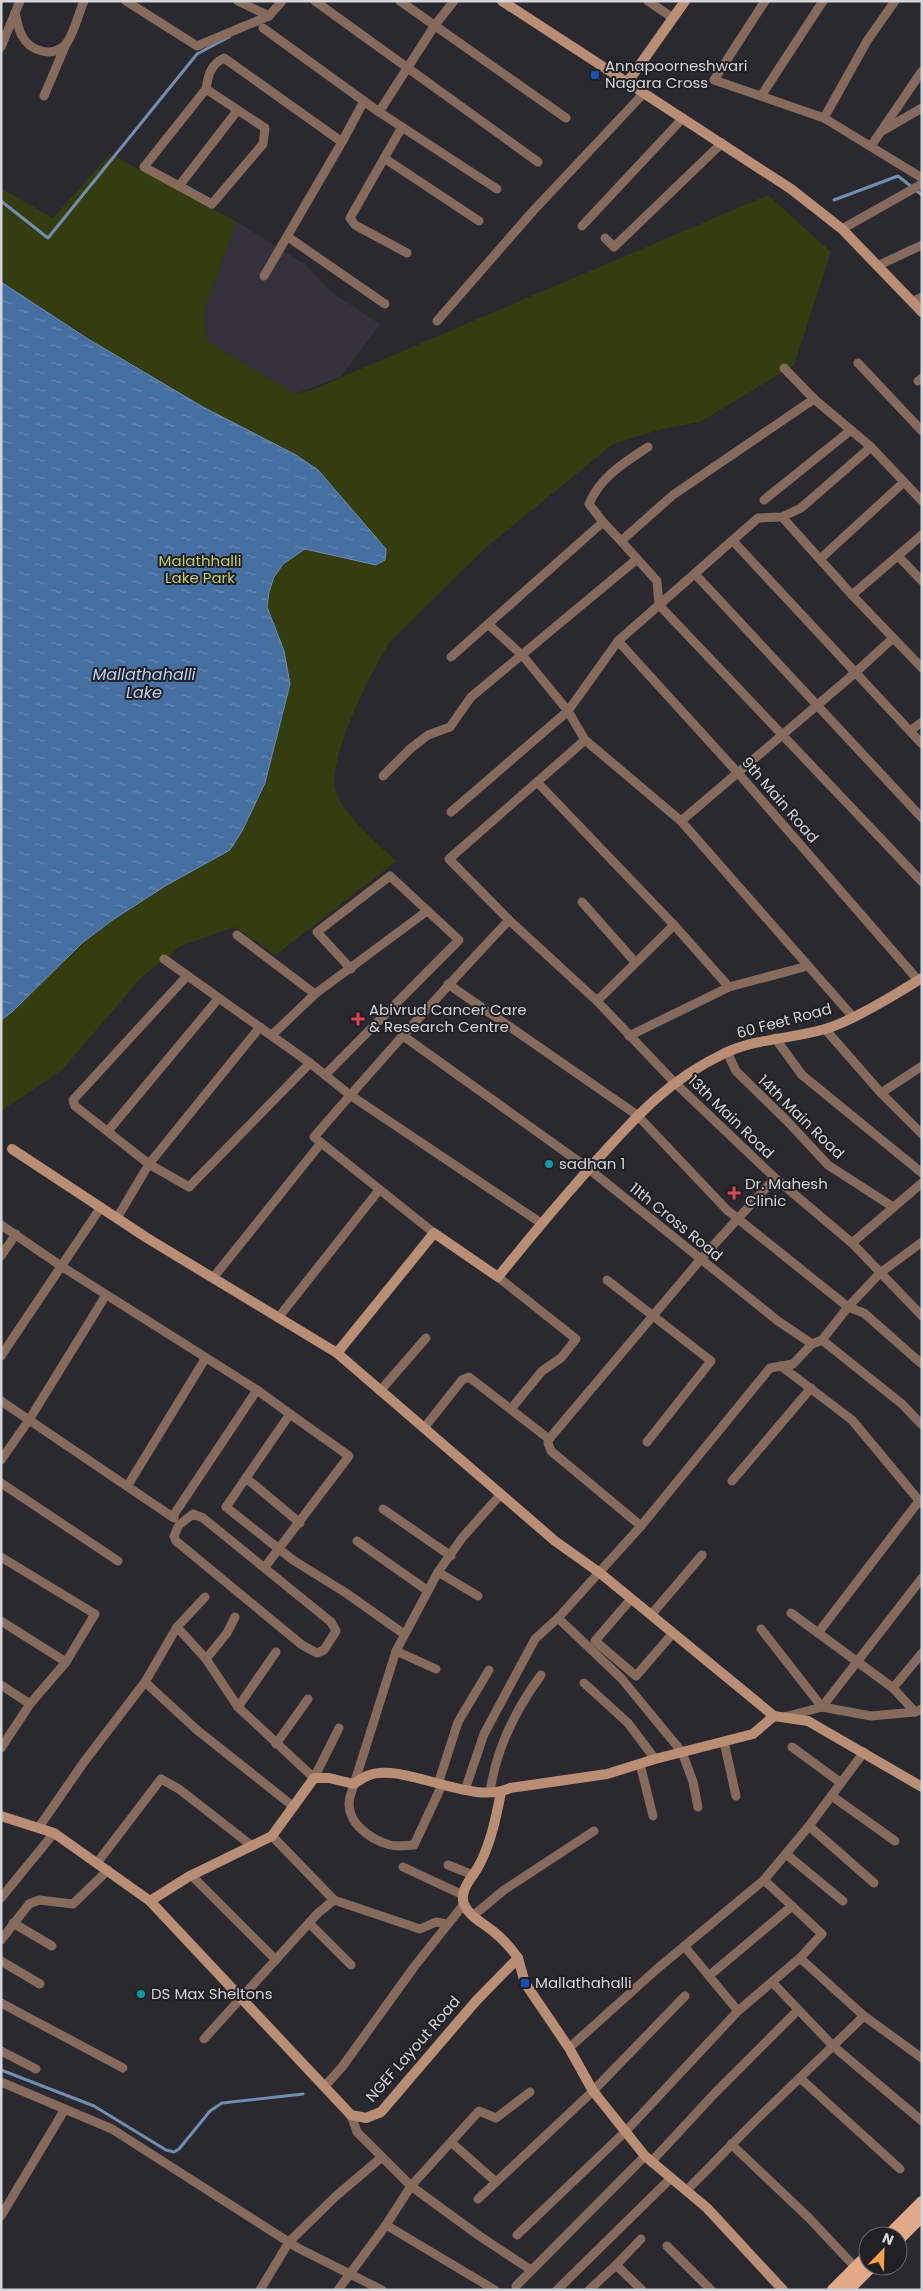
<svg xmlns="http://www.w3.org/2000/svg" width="923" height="2291" font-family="Poppins,sans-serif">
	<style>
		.built { fill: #35323e }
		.green { fill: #343d0f }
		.water { fill: url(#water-ripples); stroke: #708db2 }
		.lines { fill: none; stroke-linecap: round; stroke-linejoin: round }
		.stream { stroke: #708db2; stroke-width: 3 }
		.street { stroke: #866a5b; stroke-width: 9 }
		.secondary { stroke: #ba8e75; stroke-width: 10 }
		.primary { stroke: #e2a989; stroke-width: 12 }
		.transit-dot { fill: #1a4fb4; stroke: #212026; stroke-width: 2 }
		.health-dot { fill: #e0444e; stroke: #212026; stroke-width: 2 }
		.culture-dot { fill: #0f9aa8; stroke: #212026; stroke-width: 2 }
		.labels { text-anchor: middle; stroke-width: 4; stroke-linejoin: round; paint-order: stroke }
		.poi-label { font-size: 15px; fill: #d5d5d9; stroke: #212026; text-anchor: start }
		.park-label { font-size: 15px; fill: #bbd272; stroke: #212026 }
		.street-label { font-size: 15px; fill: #d5d5d9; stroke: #212026 }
		.water-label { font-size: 16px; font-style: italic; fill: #bdd4f3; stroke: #212026 }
	</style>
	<defs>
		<pattern id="water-ripples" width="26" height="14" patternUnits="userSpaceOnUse" patternTransform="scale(1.25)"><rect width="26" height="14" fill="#456ea1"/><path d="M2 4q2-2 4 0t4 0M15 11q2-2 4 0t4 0" fill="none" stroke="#6888b2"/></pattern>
	</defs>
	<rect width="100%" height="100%" fill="#2a2930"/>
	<!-- built -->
	<path class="built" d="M 237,222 L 306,265 L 331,292 L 380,324 L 341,377 L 295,394 L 207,341 L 204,310 Z"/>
	<!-- green -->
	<path class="green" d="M 110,154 L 237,222 L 204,310 L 207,341 L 295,394 L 314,389 L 768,195 L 831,252 L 794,365 L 700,422 L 661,429 L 613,444 L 483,550 L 390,642 C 372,668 325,763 336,792 C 343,814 378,844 396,861 L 276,955 L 235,927 L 181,946 L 141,978 L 62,1070 L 4,1109 L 1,1114 L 1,188 L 53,218 Z"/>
	<!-- water -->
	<path class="water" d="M 1,282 L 88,339 L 203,407 L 296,455 L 318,470 L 386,549 L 385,560 L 376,565 L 305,549 L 283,564 L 274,577 L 269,592 L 267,607 L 284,651 L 290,684 L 265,783 L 242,831 L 230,850 L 165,886 L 111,921 L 82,943 L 12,1012 L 1,1020 Z"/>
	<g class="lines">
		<!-- stream -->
		<g class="stream">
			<path d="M 834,200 L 898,176 L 922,195"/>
			<path d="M 1,201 L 48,238 L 197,54 L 229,37"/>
			<path d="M 1,2070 L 94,2106 L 166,2150 L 174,2152 L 179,2149 L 210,2111 L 222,2103 L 303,2094"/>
		</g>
		<!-- street -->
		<g class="street">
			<path d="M 126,1 L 197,46 L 269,16 L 282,1"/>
			<path d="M 238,1 L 269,16"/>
			<path d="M 315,1 L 538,162"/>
			<path d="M 400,1 L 566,118"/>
			<path d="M 648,1 L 673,18"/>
			<path d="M 765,1 L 714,80 L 824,118 L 922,178"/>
			<path d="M 15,13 C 17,20 18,29 22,36 C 30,51 52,58 65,45 C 73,37 79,12 84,1"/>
			<path d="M 263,28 L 379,112 L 497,189"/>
			<path d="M 1,47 L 20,1"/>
			<path d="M 206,89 L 265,128 L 263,144 L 212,204 L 144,167 Z"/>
			<path d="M 206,89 C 208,75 211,64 224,58 L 342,142 L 364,101"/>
			<path d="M 44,96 L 66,44"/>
			<path d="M 761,96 L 823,1"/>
			<path d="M 379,112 L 435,25 L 454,1"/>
			<path d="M 824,118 L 867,41 L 895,1"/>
			<path d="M 402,127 L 350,218 L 355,225 L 407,253"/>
			<path d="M 884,130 L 922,108"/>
			<path d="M 871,146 L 922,71"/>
			<path d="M 384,158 L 479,221"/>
			<path d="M 179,186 L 237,111"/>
			<path d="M 582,226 L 683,118"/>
			<path d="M 842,229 L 922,184"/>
			<path d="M 288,237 L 385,304"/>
			<path d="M 605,238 L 614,247 L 722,143"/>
			<path d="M 877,266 L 922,245"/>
			<path d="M 264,276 L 342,142"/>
			<path d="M 912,302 L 922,297"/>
			<path d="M 437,321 L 533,211 L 644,93"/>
			<path d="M 858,363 L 922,431"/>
			<path d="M 784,368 L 814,399"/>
			<path d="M 918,381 L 922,378"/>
			<path d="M 871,447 L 814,399 L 673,495 L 621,541 L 657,581 L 659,605 L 922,882"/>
			<path d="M 764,500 L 851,430"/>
			<path d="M 782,517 L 852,595 L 922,668"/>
			<path d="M 603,522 L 589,504 C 600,477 625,462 648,447"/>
			<path d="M 733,541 L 922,744"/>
			<path d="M 898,556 L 922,581"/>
			<path d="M 820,559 L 904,482"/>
			<path d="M 695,574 L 922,818"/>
			<path d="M 852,595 L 922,535"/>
			<path d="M 488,624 L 523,656 L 568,711 L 585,740 L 681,821 L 853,1017"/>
			<path d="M 618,641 L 738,773 L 918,980"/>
			<path d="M 451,657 L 603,522 L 621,541"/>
			<path d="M 910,731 L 922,722"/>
			<path d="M 585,740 L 449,859 L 509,920 L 597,1001 L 674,1082 L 775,1178 L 852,1243 L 922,1316"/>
			<path d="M 383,776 L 410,749 L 428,735 L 450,727 L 471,697 L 637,559"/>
			<path d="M 537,782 L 674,925 L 729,987"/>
			<path d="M 451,812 L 568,711 L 618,641 L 758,518 L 782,517 L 801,508 L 871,447 L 922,501"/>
			<path d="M 681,821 L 855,673 L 893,638"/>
			<path d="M 582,902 L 635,962"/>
			<path d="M 237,935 L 315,994"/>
			<path d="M 164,959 L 310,1063 L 350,1095 L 541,1223"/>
			<path d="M 186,977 L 73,1100 L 75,1106 L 149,1164 L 189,1187 L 310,1063"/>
			<path d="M 448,984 L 637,1115 L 727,1210 L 848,1307 L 864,1313 L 922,1364"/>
			<path d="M 597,1001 L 674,925"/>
			<path d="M 825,1029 L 881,1093 L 922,1134"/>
			<path d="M 272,1035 L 315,994 L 427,911"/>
			<path d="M 402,1035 L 589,1169 L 778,1321 L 812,1344"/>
			<path d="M 629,1036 L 729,987 L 808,966"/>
			<path d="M 775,1038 L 802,1075 L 922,1173"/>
			<path d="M 727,1052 L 736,1071 L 789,1123 L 828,1165 L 893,1207"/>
			<path d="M 325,1075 L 459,940 L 390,876 L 317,932 L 351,969"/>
			<path d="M 881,1093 L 922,1066"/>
			<path d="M 108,1131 L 218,999"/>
			<path d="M 117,1218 L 149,1164 L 260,1027"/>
			<path d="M 1,1225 L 61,1266 L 257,1390 L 290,1414 L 226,1507 L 293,1560 L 346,1593 L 404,1634"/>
			<path d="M 434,1233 L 314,1137 C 378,1063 442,991 509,920"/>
			<path d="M 852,1243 L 922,1183"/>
			<path d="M 1,1256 L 16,1234"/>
			<path d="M 498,1277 L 576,1339 L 561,1358 L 542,1371 L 511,1409"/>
			<path d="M 213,1278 L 321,1143"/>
			<path d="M 607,1280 L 711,1361 L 647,1442"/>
			<path d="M 278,1318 L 379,1190"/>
			<path d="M 822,1340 L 902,1404 L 922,1425"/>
			<path d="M 1,1356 L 101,1207"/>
			<path d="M 781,1366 L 852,1420 L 922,1504"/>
			<path d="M 380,1391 L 426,1338"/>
			<path d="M 1,1401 L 174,1518"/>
			<path d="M 424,1428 L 462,1380 L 469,1377 L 549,1439"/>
			<path d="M 1,1460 L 29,1420 L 106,1295"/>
			<path d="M 246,1478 L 300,1523"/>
			<path d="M 732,1481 L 811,1388"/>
			<path d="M 1,1483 L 118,1561"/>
			<path d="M 128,1485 L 205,1359"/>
			<path d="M 383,1509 L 451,1556"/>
			<path d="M 193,1514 L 203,1518 L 331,1622 L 336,1631 L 324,1650 L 317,1653 L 302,1645 L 176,1541 L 174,1536 L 179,1525 Z"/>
			<path d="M 173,1516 L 257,1390"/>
			<path d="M 641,1526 L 551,1451 L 548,1443 L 549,1439 L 700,1260 L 775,1178"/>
			<path d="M 357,1541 L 428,1591"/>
			<path d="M 1,1557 L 95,1614 L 66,1662 L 30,1704 L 1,1748"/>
			<path d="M 268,1563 L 349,1456 L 290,1414"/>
			<path d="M 438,1572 L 478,1596"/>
			<path d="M 631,1599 L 595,1641 L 636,1676 L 673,1633"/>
			<path d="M 791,1613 L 893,1688 L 922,1653"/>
			<path d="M 651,1615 L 702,1555"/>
			<path d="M 558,1618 L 621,1678 L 682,1752 L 693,1782 L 698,1807"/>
			<path d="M 1,1621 L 66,1662"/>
			<path d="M 177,1627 L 206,1659 L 238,1707 L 314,1778 L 339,1728"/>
			<path d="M 761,1629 L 822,1707 L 922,1578"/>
			<path d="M 818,1633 L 919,1501"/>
			<path d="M 396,1651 L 436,1669"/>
			<path d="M 206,1659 L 227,1633 L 235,1617"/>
			<path d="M 145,1682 L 197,1730 L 294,1807"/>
			<path d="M 584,1683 L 628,1723 L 655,1759"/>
			<path d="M 1,1685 L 30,1704"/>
			<path d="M 893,1688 L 915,1712"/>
			<path d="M 238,1707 L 276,1652"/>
			<path d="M 784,1717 L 822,1707 L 871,1716 L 915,1712 L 922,1709"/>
			<path d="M 724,1742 L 736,1796"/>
			<path d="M 276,1744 L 308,1699"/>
			<path d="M 792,1747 L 841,1783"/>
			<path d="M 640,1764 L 653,1816"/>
			<path d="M 438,1784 L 458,1722 L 489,1670"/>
			<path d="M 442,1785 L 414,1845 C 407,1845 397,1847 390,1845 C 369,1839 344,1821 350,1797 L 396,1651 L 438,1572 L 462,1538 L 501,1494"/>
			<path d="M 465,1790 L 484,1734 L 535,1639 L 558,1618 L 641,1526 L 770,1368 L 793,1364 L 812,1344 L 822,1340 L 848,1307 L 880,1273 L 922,1242"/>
			<path d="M 490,1792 C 496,1750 516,1709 541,1675"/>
			<path d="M 832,1796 L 895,1841"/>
			<path d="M 809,1826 L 874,1883"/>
			<path d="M 39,1827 L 84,1762 L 145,1682 L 177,1627 L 205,1597"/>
			<path d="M 786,1854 L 843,1901"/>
			<path d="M 97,1863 L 161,1779 L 179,1789 L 252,1846"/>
			<path d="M 448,1865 L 473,1875"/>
			<path d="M 403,1867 L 463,1895"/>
			<path d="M 191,1875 L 276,1960"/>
			<path d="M 1,1898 L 54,1833"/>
			<path d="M 334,1900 L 420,1929 L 436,1922 L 448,1924"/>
			<path d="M 474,1915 L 504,1890 L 594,1831"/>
			<path d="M 13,1923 L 52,1946"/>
			<path d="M 309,1923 L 351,1965"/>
			<path d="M 1,1940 L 29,1904 L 39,1900 L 73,1904 L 108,1870"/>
			<path d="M 685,1947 L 738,2011 L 800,1958 L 822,1934 L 764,1880"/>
			<path d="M 800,1958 L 864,2016 L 922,2058"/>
			<path d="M 1,1961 L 40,1984"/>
			<path d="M 710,1975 L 792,1906"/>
			<path d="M 772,1982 L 833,2046 L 922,2121"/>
			<path d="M 1,2003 L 123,2068"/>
			<path d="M 204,2039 L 318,1913 L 334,1900 L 272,1836"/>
			<path d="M 569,2048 L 658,1968 L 764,1880 L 809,1826 L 864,1752"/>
			<path d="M 1,2051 L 36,2069"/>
			<path d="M 800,2078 L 900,2169"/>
			<path d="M 1,2082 L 112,2129 L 298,2248 L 382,2290"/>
			<path d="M 325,2086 L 342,2067 L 414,1967 L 464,1904"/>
			<path d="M 530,2092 L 496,2118 L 479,2111 L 411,2186 L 478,2235 L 531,2270"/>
			<path d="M 452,2143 L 496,2182"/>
			<path d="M 731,2144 L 809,2218 L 855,2267"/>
			<path d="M 651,2162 L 715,2093 L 798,2010"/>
			<path d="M 686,2191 L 755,2121 L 864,2016"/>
			<path d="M 478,2199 L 593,2091 L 685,1996"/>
			<path d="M 1,2216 L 65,2109"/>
			<path d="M 386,2225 L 495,2290"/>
			<path d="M 517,2235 L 626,2131 L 738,2011"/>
			<path d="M 667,2246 L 711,2290"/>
			<path d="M 616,2265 L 641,2239"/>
			<path d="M 516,2286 L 645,2156"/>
			<path d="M 260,2290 L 289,2242 L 336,2196 L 382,2157"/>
			<path d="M 338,2290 L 386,2225 L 411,2186 L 357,2132 L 351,2115"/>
			<path d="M 557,2290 L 671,2178"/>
			<path d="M 589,2290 L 616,2265 L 642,2290"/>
		</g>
		<!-- secondary -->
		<g class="secondary">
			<path d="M 502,1 L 791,189 L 842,229 L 922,312"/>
			<path d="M 627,83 L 685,1"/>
			<path d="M 12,1149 L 147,1238 L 337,1353 L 555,1541 L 600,1573 L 774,1716 L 808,1721 L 922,1787"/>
			<path d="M 337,1353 L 434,1233 L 498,1277 C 527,1241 557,1205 588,1170 C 632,1121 664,1082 725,1053 C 757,1038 792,1039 825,1029 C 851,1022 898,993 922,978"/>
			<path d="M 501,1792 C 496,1818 490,1847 477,1869 C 471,1879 459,1891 464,1904 C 469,1917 485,1924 494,1932 C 504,1940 511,1948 518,1958"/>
			<path d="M 1,1816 L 54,1833 L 150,1901 L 351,2115 L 366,2118 L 381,2112 L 476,2001 L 518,1958 L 525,1983 L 569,2048 L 593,2091 L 645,2156 L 707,2208 L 783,2290"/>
			<path d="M 150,1901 L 188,1877 L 272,1836 L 314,1778 L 329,1778 L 354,1784 C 358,1781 362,1778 367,1776 C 400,1760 472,1807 510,1788 L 607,1774 L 655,1759 L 753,1734 L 774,1716"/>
		</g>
		<!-- primary -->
		<g class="primary">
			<path d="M 888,2236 L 922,2202"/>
			<path d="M 898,2240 L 922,2216"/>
			<path d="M 833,2290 L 868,2255"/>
			<path d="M 848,2290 L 872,2266"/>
		</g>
	</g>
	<!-- markers -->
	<g class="transit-dot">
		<rect x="590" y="70" width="10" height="10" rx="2.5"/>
		<rect x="520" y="1978" width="10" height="10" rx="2.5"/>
	</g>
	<g class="health-dot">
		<path d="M355.5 1011.5h5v5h5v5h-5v5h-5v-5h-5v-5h5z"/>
		<path d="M731.5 1185.5h5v5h5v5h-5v5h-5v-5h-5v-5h5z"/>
	</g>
	<g class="culture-dot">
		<circle cx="549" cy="1164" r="5"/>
		<circle cx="141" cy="1994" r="5"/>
	</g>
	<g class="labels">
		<!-- poi labels -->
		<g class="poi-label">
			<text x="605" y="71">Annapoorneshwari<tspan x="605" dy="17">Nagara Cross</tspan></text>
			<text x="369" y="1015">Abivrud Cancer Care<tspan x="369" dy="17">&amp; Research Centre</tspan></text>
			<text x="559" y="1169">sadhan 1</text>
			<text x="745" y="1189">Dr. Mahesh<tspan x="745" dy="17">Clinic</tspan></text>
			<text x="535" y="1988">Mallathahalli</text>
			<text x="151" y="1999">DS Max Sheltons</text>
		</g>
		<!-- park labels -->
		<g class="park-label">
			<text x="200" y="566">Malathhalli<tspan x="200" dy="17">Lake Park</tspan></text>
		</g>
		<!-- street labels -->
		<g class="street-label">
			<text transform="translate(780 800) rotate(49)" y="5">9th Main Road</text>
			<text transform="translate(784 1021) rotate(-15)" y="5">60 Feet Road</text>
			<text transform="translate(731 1117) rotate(44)" y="5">13th Main Road</text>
			<text transform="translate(801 1117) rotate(44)" y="5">14th Main Road</text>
			<text transform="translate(676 1222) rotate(39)" y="5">11th Cross Road</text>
			<text transform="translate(413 2049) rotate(-49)" y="5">NGEF Layout Road</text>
		</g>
		<!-- water labels -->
		<g class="water-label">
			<text x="144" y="680">Mallathahalli<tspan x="144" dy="18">Lake</tspan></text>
		</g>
	</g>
	<!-- border -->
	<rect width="923" height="2291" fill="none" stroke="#d5d5d9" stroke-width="5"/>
	<!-- north arrow -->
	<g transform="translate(883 2251) rotate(23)"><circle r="24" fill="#212026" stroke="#69686e"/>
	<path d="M0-4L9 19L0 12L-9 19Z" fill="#f8a04b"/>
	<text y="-8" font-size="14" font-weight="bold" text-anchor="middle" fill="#d5d5d9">N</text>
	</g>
</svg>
